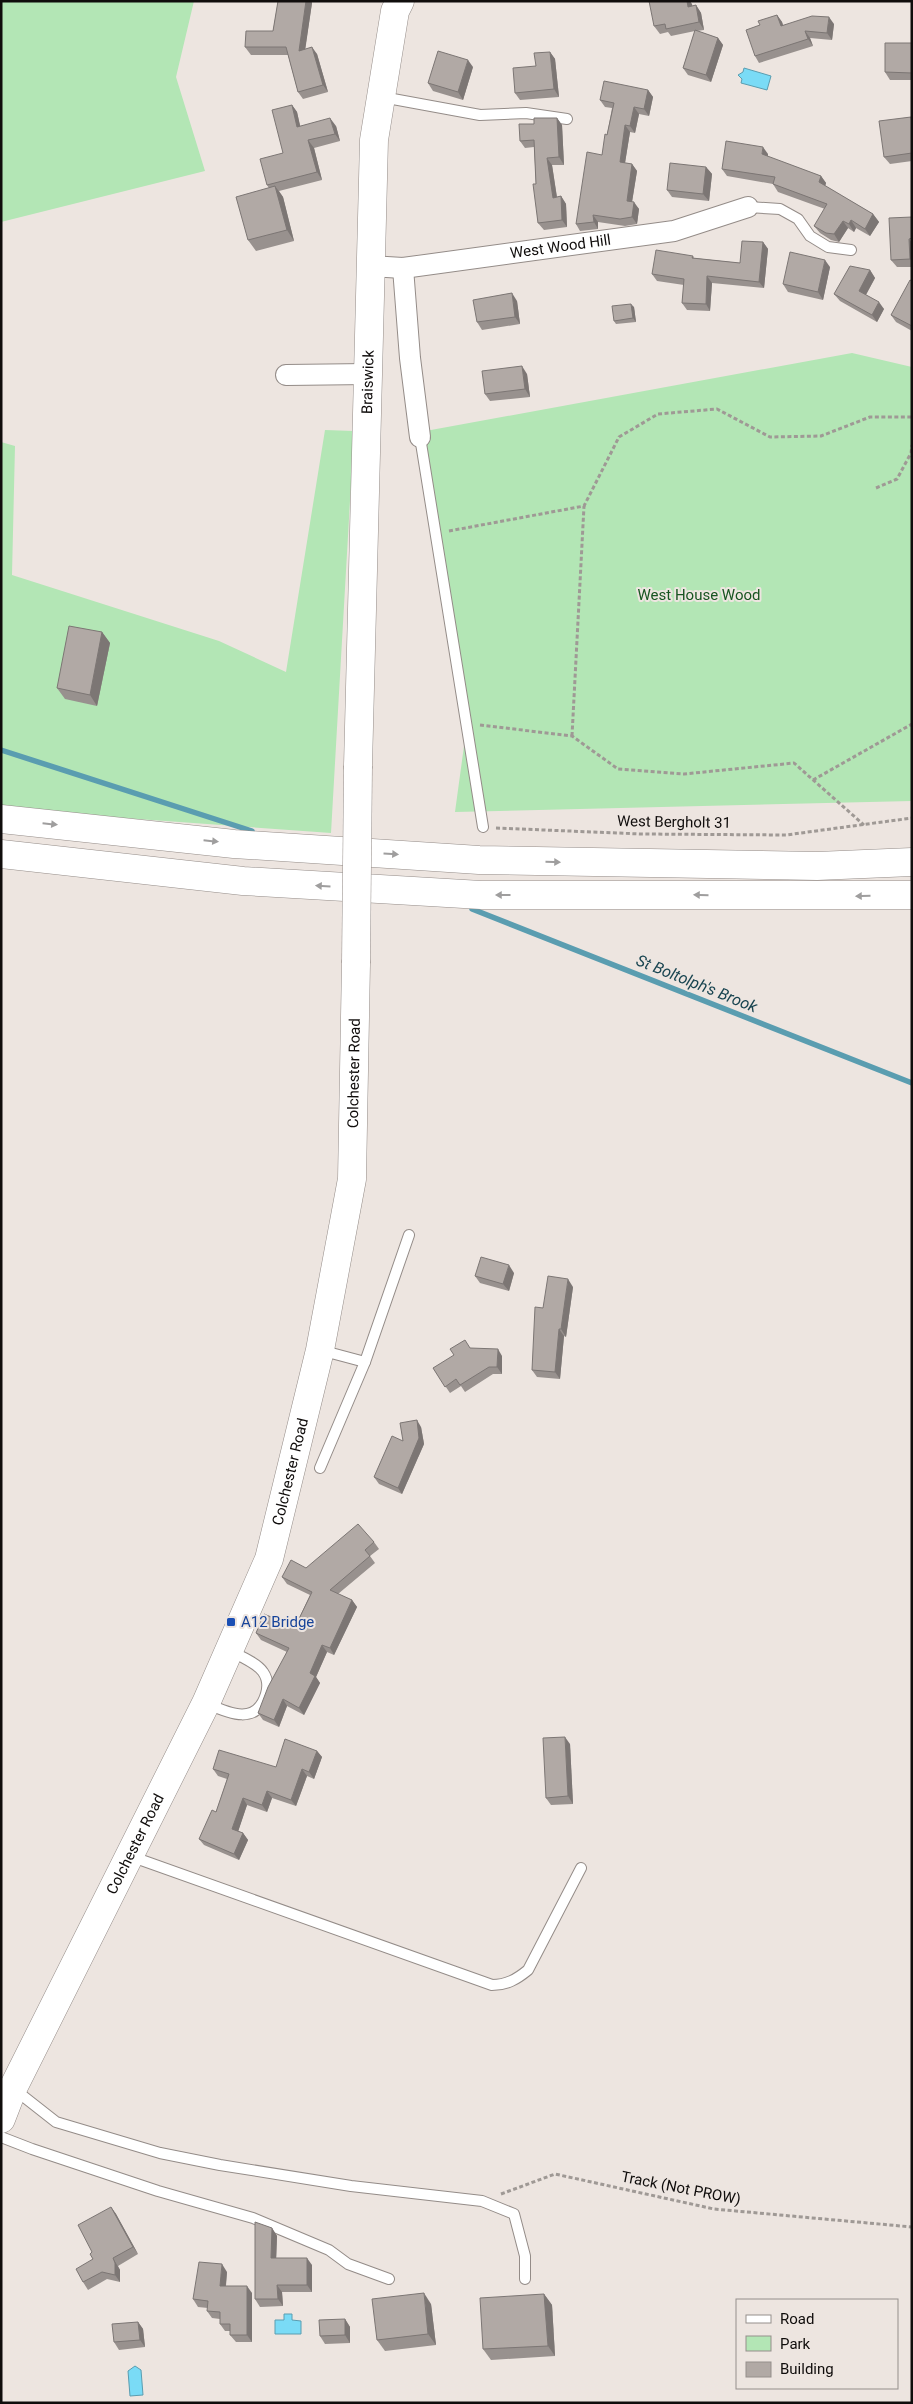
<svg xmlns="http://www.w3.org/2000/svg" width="913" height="2404" font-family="Roboto,sans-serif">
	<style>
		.green { fill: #b3e6b5 }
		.water { fill: #7adbf6; stroke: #5a9db0 }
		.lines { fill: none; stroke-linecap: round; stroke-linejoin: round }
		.stream { stroke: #5a9db0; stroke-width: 5.5 }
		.service-casing { stroke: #948c88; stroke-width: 12 }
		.minor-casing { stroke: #948c88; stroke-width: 22 }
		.secondary-casing { stroke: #948c88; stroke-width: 29 }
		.trunk-casing { stroke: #948c88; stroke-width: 29 }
		.path { stroke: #9f9995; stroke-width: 3; stroke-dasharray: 4 2.5; stroke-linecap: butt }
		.service { stroke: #fff; stroke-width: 10 }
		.minor { stroke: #fff; stroke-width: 20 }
		.secondary { stroke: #fff; stroke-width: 28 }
		.trunk { stroke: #fff; stroke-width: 28 }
		.secondary-bridge-casing { stroke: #948c88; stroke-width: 29; stroke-linecap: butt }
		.secondary-bridge { stroke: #fff; stroke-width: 28 }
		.wall { fill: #98918e }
		.shaded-wall { fill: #7c7674 }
		.building { fill: #b1a9a5; stroke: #7c7674 }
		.oneway { fill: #9f9e9e }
		.transit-dot { fill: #1a4fb4; stroke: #ede5e0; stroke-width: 2 }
		.labels { text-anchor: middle; stroke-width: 4; stroke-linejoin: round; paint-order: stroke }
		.street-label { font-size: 15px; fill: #100d0c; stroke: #ede5e0 }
		.park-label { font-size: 15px; fill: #185521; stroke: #ede5e0 }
		.transit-label { font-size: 15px; fill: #164399; stroke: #ede5e0; text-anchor: start }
		.water-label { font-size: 16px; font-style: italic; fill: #184450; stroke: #ede5e0 }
	</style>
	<rect width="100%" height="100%" fill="#ede5e0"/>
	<!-- green -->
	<g class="green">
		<path d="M 1,1 L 194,1 L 176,77 L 205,171 L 1,222 Z"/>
		<path d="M 852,353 L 912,367 L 912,801 L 455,812 L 467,724 L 420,432 Z"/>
		<path d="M 325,430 L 354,431 L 331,833 L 12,810 L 1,819 L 1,442 L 15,446 L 12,575 L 219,641 L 286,672 Z"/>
	</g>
	<!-- water -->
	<g class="water">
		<path d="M 744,68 L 771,76 L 767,90 L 741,83 L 742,79 L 738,75 L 743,72 Z"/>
		<path d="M 284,2314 L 292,2314 L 292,2320 L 301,2321 L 301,2334 L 275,2334 L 275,2320 L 284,2320 Z"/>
		<path d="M 135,2366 L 141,2370 L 143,2395 L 130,2396 L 128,2371 Z"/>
	</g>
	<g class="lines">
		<!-- stream -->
		<g class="stream">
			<path d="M 1,750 L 252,831"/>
			<path d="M 472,909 L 912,1083"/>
		</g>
		<!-- service casing -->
		<g class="service-casing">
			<g id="service">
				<path d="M 382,97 L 480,115 L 526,113 L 567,119"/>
				<path d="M 748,207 L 780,209 L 798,219 L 810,236 L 828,247 L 851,250"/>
				<path d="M 420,437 L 483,827"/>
				<path d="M 320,1350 L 365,1362"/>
				<path d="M 320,1468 L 365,1362 L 409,1235"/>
				<path d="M 208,1704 C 230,1714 257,1725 266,1694 C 268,1687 268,1679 263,1672 C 257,1663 240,1656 230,1651"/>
				<path d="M 130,1856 L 492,1985 C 507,1985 517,1979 528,1970 L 581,1868"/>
				<path d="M 14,2089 L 56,2122 L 160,2153 L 220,2165 L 351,2186 L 482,2201 L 514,2214 L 525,2256 L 525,2279"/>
				<path d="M 1,2137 L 32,2149 L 158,2191 L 253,2218 L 329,2250 L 348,2264 L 389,2279"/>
			</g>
		</g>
		<!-- minor casing -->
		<g class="minor-casing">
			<g id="minor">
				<path id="s1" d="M 370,266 L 403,268 L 674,231 L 748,207"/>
				<path d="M 403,268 L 410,358 L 420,437"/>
				<path d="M 286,375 L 368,374"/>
			</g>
		</g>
		<!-- secondary casing -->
		<g class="secondary-casing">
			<g id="secondary">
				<path id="s2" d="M 358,766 L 374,140 L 395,11 L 400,1"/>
				<path id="s3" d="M 1,2119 L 13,2088 L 206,1703 L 269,1559 L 320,1350 L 352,1179 L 356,963"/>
			</g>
		</g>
		<!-- trunk casing -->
		<g class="trunk-casing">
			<g id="trunk">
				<path d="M 1,819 L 234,844 L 479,860 L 817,866 L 912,862"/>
				<path d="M 1,854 L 243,881 L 481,895 L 912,895"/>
			</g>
		</g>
		<!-- path -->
		<g class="path">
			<path d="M 876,488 L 897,479 L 911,453 L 912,445"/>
			<path d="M 449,531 L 584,506 L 619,437 L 658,414 L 717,409 L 770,437 L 821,436 L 870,417 L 912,417"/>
			<path d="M 480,725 L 572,736 L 618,769 L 684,774 L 794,763 L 864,825"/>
			<path d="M 572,736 L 584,506"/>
			<path d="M 813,780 L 912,724"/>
			<path d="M 496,828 L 641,834 L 786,835 L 912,818"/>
			<path d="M 501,2194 L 555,2174 L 714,2209 L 912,2227"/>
		</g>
		<!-- service -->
		<use href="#service" class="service"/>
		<!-- minor -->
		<use href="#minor" class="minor"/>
		<!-- secondary -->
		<use href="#secondary" class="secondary"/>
		<!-- trunk -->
		<use href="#trunk" class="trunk"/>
		<!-- secondary-bridge casing -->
		<g class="secondary-bridge-casing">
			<path id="secondary-bridge" d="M 356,963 L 358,766"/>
		</g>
		<!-- secondary-bridge -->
		<use href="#secondary-bridge" class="secondary-bridge"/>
	</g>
	<!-- wall -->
	<g class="wall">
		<path d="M 278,1 L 311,1 L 312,3 L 305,49 L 317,54 L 328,92 L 303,99 L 298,92 L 288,55 L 251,55 L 245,47 L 273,31 Z"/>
		<path d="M 692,4 L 692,6 L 696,5 L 701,13 L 704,30 L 697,31 L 718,38 L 723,45 L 711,82 L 688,75 L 683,68 L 695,31 L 671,36 L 668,32 L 660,34 L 654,26 Z"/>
		<path d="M 777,15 L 782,22 L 783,25 L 834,24 L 832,40 L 810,38 L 813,46 L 759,63 L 755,56 L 760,25 Z"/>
		<path d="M 912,43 L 912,80 L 890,80 L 885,72 Z"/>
		<path d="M 550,52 L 555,59 L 559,97 L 520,100 L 515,93 L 536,66 Z"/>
		<path d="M 473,67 L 463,100 L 433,91 L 428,83 Z"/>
		<path d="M 648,90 L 653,97 L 649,116 L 639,114 L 635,133 L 630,132 L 625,163 L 632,164 L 637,171 L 632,202 L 639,209 L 637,224 L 625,226 L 598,222 L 598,229 L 580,231 L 576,224 L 602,155 L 607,135 L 612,108 L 605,107 L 600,100 Z"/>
		<path d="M 292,105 L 297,112 L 300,126 L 336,126 L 340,141 L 314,148 L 322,180 L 279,191 L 283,197 L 294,241 L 256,251 L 248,240 L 269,188 L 267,185 L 283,153 Z"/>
		<path d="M 911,117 L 912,118 L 912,161 L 890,164 L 884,157 Z"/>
		<path d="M 557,118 L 562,125 L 564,165 L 552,165 L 557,197 L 561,196 L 566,204 L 567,227 L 544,230 L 538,223 L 534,147 L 525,148 L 520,141 Z"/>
		<path d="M 768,154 L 768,157 L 821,176 L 826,183 L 825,186 L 873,214 L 879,222 L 870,236 L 856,228 L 854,232 L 848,228 L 839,242 L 831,240 L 820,233 L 814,226 L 825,209 L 778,192 L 773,184 L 727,176 L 722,169 Z"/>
		<path d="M 706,167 L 712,174 L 709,201 L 672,197 L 667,190 Z"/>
		<path d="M 912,217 L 912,267 L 897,267 L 891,260 Z"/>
		<path d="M 763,242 L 768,249 L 764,288 L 712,283 L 710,311 L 687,310 L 682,303 L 684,285 L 657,281 L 652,274 L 693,256 L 694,258 L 740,263 Z"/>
		<path d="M 830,267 L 823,300 L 788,292 L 783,284 Z"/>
		<path d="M 870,270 L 875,278 L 866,295 L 884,309 L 877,322 L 840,301 L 834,294 Z"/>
		<path d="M 912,281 L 912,331 L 896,322 L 891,315 Z"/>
		<path d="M 517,301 L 520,324 L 482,330 L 477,322 Z"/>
		<path d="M 634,307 L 636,322 L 616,324 L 614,321 Z"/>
		<path d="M 527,374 L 530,397 L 490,401 L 485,394 Z"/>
		<path d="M 102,632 L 110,643 L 97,706 L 65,699 L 57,688 Z"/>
		<path d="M 514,1273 L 509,1291 L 480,1283 L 475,1276 Z"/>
		<path d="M 573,1287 L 566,1337 L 564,1336 L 560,1379 L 537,1377 L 532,1370 L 543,1308 Z"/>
		<path d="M 470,1348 L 502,1356 L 502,1374 L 493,1374 L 465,1392 L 461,1386 L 450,1393 L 433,1368 Z"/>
		<path d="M 421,1427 L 424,1444 L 402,1494 L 379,1484 L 374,1477 L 403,1441 Z"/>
		<path d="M 374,1542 L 379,1549 L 370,1556 L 375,1563 L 338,1594 L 352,1600 L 357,1607 L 334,1655 L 327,1652 L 316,1677 L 320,1683 L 304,1715 L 287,1706 L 279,1727 L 263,1720 L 258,1713 L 287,1652 L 261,1640 L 256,1633 L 295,1627 L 310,1595 L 287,1584 L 282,1577 Z"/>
		<path d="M 570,1744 L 573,1804 L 551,1805 L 546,1798 Z"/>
		<path d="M 317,1751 L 322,1757 L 314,1779 L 307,1776 L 296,1806 L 272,1798 L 267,1812 L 247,1805 L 238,1831 L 243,1833 L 248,1840 L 239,1860 L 204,1845 L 199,1839 L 216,1812 L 227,1779 L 218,1776 L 213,1769 L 276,1767 Z"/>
		<path d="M 111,2207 L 116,2214 L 138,2254 L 118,2266 L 120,2270 L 120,2282 L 107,2279 L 88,2290 L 83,2282 L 93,2259 L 92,2252 Z"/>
		<path d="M 272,2228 L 277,2236 L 276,2258 L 312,2265 L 312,2292 L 282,2292 L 283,2306 L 260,2307 L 255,2299 Z"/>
		<path d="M 227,2272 L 226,2286 L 252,2293 L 252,2342 L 236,2342 L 230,2335 L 230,2331 L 225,2331 L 220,2324 L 220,2319 L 212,2318 L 207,2311 L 208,2308 L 198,2307 L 193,2299 Z"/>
		<path d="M 544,2294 L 552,2305 L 555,2356 L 491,2360 L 483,2349 Z"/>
		<path d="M 431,2304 L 436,2345 L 385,2351 L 377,2340 Z"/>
		<path d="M 345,2319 L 350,2327 L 350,2343 L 325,2344 L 320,2336 Z"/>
		<path d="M 138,2322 L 143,2329 L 145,2347 L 119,2350 L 114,2342 Z"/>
	</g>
	<!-- shaded-wall -->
	<g class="shaded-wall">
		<path d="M 306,1 L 311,1 L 312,3 L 304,58 L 299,51 Z"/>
		<path d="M 686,1 L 690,1 L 692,4 L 694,14 L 688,7 Z"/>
		<path d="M 696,5 L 701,13 L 704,30 L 699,22 Z"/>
		<path d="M 777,15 L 782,22 L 785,32 L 781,26 Z"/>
		<path d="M 829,17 L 834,24 L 832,40 L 827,33 Z"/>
		<path d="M 805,31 L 810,38 L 813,46 L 808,39 Z"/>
		<path d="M 718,38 L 723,45 L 711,82 L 706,75 Z"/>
		<path d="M 312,47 L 317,54 L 328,92 L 323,85 Z"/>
		<path d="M 550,52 L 555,59 L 559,97 L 554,89 Z"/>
		<path d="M 468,60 L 473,67 L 463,100 L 458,92 Z"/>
		<path d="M 648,90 L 653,97 L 649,116 L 644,109 Z"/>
		<path d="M 292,105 L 297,112 L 302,134 L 297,127 Z"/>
		<path d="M 634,107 L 639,114 L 635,133 L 630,126 Z"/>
		<path d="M 330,118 L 336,126 L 340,141 L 335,134 Z"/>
		<path d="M 557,118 L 562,125 L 564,165 L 559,157 Z"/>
		<path d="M 625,125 L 630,132 L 624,169 L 620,162 Z"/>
		<path d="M 308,140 L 314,148 L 322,180 L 317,172 Z"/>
		<path d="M 763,147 L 768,154 L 767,162 L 762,154 Z"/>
		<path d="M 547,158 L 552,165 L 558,205 L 553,198 Z"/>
		<path d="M 632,164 L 637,171 L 631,208 L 627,201 Z"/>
		<path d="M 706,167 L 712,174 L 709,201 L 703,194 Z"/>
		<path d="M 821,176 L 826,183 L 824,190 L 819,182 Z"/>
		<path d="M 275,186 L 283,197 L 294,241 L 287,230 Z"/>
		<path d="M 561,196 L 566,204 L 567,227 L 562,220 Z"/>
		<path d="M 634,202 L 639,209 L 637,224 L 632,217 Z"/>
		<path d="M 873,214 L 879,222 L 870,236 L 865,229 Z"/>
		<path d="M 593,215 L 598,222 L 598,229 L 594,222 Z"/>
		<path d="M 851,220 L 856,228 L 854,232 L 849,224 Z"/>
		<path d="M 843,221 L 848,228 L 839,242 L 834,234 Z"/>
		<path d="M 909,239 L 912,243 L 912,262 L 910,259 Z"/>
		<path d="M 763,242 L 768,249 L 764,288 L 759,282 Z"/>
		<path d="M 825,260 L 830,267 L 823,300 L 818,292 Z"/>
		<path d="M 870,270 L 875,278 L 864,298 L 859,291 Z"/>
		<path d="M 707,276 L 712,283 L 710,311 L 706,304 Z"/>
		<path d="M 512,293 L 517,301 L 520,324 L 515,317 Z"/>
		<path d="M 879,302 L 884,309 L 877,322 L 872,315 Z"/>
		<path d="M 631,304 L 634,307 L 636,322 L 633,318 Z"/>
		<path d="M 522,366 L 527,374 L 530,397 L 525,389 Z"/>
		<path d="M 102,632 L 110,643 L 97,706 L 90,695 Z"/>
		<path d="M 509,1265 L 514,1273 L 509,1291 L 503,1284 Z"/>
		<path d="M 568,1279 L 573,1287 L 566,1337 L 561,1329 Z"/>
		<path d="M 559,1329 L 564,1336 L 560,1379 L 555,1372 Z"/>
		<path d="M 498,1349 L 502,1356 L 502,1374 L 497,1367 Z"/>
		<path d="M 417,1420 L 421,1427 L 424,1444 L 402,1494 L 398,1488 Z"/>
		<path d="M 352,1600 L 357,1607 L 334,1655 L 330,1648 Z"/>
		<path d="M 322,1645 L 327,1652 L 316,1677 L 320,1683 L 304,1715 L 299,1708 L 310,1673 Z"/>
		<path d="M 283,1699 L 287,1706 L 279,1727 L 274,1720 Z"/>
		<path d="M 565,1737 L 570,1744 L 573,1804 L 568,1796 Z"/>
		<path d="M 317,1751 L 322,1757 L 314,1779 L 309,1772 Z"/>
		<path d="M 302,1769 L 307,1776 L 296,1806 L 291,1800 Z"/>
		<path d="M 267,1791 L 272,1798 L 267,1812 L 262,1805 Z"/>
		<path d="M 243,1798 L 247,1805 L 237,1835 L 232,1829 Z"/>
		<path d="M 243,1833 L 248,1840 L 239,1860 L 234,1854 Z"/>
		<path d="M 111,2207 L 116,2214 L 138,2254 L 133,2247 Z"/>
		<path d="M 272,2228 L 277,2236 L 276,2265 L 271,2258 Z"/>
		<path d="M 113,2258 L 120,2270 L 120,2282 L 115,2275 Z"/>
		<path d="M 307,2258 L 312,2265 L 312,2292 L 307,2285 Z"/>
		<path d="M 222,2264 L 227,2272 L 225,2293 L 220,2286 Z"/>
		<path d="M 277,2285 L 282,2292 L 283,2306 L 278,2299 Z"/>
		<path d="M 247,2286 L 252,2293 L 252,2342 L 247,2335 Z"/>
		<path d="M 424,2293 L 431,2304 L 436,2345 L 428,2334 Z"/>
		<path d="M 544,2294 L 552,2305 L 555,2356 L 548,2346 Z"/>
		<path d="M 345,2319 L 350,2327 L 350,2343 L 345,2335 Z"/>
		<path d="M 138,2322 L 143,2329 L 145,2347 L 140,2340 Z"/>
	</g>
	<!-- building -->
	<g class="building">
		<path d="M 278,1 L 306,1 L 299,51 L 312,47 L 323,85 L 298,92 L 286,47 L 245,47 L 246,31 L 273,31 Z"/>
		<path d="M 649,1 L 687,1 L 688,7 L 696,5 L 699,22 L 666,29 L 665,24 L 654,26 Z"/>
		<path d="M 777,15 L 781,26 L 812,16 L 829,17 L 827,33 L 805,31 L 808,39 L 755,56 L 746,30 L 760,25 L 758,21 Z"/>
		<path d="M 695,30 L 718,38 L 706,75 L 683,68 Z"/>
		<path d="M 885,43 L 912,43 L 912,73 L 885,72 Z"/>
		<path d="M 438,51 L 468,60 L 458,92 L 428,83 Z"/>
		<path d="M 550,52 L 554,89 L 515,93 L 513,68 L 536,66 L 534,53 Z"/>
		<path d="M 604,81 L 648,90 L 644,109 L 634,107 L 630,126 L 625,125 L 620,162 L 632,164 L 627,201 L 634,202 L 632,217 L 620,219 L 593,215 L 594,222 L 576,224 L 587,152 L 602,155 L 605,134 L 607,135 L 614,103 L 600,100 Z"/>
		<path d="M 292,105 L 297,127 L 330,118 L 335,134 L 308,140 L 317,172 L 267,185 L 260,159 L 283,153 L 272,110 Z"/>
		<path d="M 911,117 L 912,124 L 912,153 L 884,157 L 879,121 Z"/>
		<path d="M 534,118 L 557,118 L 559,157 L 547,158 L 553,198 L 561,196 L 562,220 L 538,223 L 533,184 L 536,184 L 534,140 L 520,141 L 519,124 L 534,124 Z"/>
		<path d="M 726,141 L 763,147 L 762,154 L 821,176 L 819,182 L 873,214 L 865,229 L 851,220 L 849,224 L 843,221 L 834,234 L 826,233 L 814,226 L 827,204 L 773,184 L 775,177 L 722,169 Z"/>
		<path d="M 670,163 L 706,167 L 703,194 L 667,190 Z"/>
		<path d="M 275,186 L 287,230 L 248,240 L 236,197 Z"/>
		<path d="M 912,217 L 912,238 L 909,239 L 910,259 L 891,260 L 889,218 Z"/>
		<path d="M 742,241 L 763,242 L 759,282 L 707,276 L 706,304 L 682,303 L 684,279 L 652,274 L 656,250 L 693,256 L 692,258 L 740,263 Z"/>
		<path d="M 790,252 L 825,260 L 818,292 L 783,284 Z"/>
		<path d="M 850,266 L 870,270 L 859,291 L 879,302 L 872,315 L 834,294 Z"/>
		<path d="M 910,280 L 912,281 L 912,326 L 891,315 Z"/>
		<path d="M 512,293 L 515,317 L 477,322 L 473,300 Z"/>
		<path d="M 631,304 L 633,318 L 614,321 L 612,306 Z"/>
		<path d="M 522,366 L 525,389 L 485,394 L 482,371 Z"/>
		<path d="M 69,626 L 102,632 L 90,695 L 57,688 Z"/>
		<path d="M 481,1257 L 509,1265 L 503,1284 L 475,1276 Z"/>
		<path d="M 548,1276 L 568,1279 L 561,1329 L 559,1329 L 555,1372 L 532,1370 L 535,1307 L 543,1308 Z"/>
		<path d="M 465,1340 L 470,1348 L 498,1349 L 497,1367 L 489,1367 L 460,1385 L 456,1379 L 445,1387 L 433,1368 L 454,1355 L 450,1349 Z"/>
		<path d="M 417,1420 L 419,1438 L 398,1488 L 374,1477 L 392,1436 L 403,1441 L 400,1423 Z"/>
		<path d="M 358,1524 L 374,1542 L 365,1550 L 370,1556 L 330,1590 L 352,1600 L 330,1648 L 322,1645 L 310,1673 L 315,1676 L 299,1708 L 283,1699 L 274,1720 L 258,1713 L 268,1687 L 289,1648 L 256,1633 L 264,1614 L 295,1627 L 312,1592 L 282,1577 L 291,1560 L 306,1568 Z"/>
		<path d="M 565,1737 L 568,1796 L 546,1798 L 543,1738 Z"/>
		<path d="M 285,1739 L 317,1751 L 309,1772 L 302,1769 L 291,1800 L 267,1791 L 262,1805 L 243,1798 L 232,1829 L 243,1833 L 234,1854 L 199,1839 L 212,1810 L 216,1812 L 229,1774 L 213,1769 L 219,1750 L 276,1767 Z"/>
		<path d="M 111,2207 L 133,2247 L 113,2258 L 115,2263 L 115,2275 L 102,2272 L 83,2282 L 76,2269 L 93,2259 L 90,2254 L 92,2252 L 78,2225 Z"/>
		<path d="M 255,2222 L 272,2228 L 271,2258 L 307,2258 L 307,2285 L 277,2285 L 278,2299 L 255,2299 Z"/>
		<path d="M 199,2262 L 222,2264 L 220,2286 L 247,2286 L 247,2335 L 230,2335 L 230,2324 L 220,2324 L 220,2312 L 207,2311 L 208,2301 L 193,2299 Z"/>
		<path d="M 424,2293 L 428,2334 L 377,2340 L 372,2299 Z"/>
		<path d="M 544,2294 L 548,2346 L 483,2349 L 480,2298 Z"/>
		<path d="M 345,2319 L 345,2335 L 320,2336 L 319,2320 Z"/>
		<path d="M 138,2322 L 140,2340 L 114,2342 L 112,2324 Z"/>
	</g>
	<!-- one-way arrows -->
	<defs><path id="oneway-solid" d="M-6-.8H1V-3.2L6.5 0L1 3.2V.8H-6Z" transform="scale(1.25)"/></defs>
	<g class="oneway">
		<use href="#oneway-solid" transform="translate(50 824) rotate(6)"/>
		<use href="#oneway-solid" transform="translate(211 841) rotate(6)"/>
		<use href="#oneway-solid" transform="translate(391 854) rotate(4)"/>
		<use href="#oneway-solid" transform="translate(553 862) rotate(1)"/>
		<use href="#oneway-solid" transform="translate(323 886) rotate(-177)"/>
		<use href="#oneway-solid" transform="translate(503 895) rotate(180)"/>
		<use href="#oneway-solid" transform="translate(701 895) rotate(-179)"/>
		<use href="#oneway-solid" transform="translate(863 896) rotate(179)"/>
	</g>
	<!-- markers -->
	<rect class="transit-dot" x="226" y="1617" width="10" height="10" rx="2.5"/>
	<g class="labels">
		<!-- street labels -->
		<g class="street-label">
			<text dy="5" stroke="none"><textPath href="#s1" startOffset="192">West Wood Hill</textPath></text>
			<text dy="5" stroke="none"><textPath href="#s2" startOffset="384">Braiswick</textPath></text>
			<text transform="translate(674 822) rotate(1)" y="5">West Bergholt 31</text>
			<text dy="5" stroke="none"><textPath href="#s3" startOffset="1116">Colchester Road</textPath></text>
			<text dy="5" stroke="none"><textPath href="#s3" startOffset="711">Colchester Road</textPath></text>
			<text dy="5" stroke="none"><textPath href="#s3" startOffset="306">Colchester Road</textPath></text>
			<text transform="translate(681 2188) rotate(11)" y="5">Track (Not PROW)</text>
		</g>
		<!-- park labels -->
		<g class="park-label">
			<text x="699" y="600">West House Wood</text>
		</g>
		<!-- transit labels -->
		<g class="transit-label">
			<text x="241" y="1627">A12 Bridge</text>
		</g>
		<!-- water labels -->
		<g class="water-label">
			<text transform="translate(697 983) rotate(22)" y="6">St Boltolph's Brook</text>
		</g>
	</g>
	<!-- border -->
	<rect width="913" height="2404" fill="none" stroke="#100d0c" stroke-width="5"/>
	<!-- legend -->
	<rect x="736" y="2299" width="162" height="90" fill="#ede5e0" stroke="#958f8b"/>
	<rect x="746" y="2315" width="25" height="8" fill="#ffffff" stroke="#958f8b"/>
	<text x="780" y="2324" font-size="15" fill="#100d0c">Road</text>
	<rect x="746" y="2336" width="25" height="15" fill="#b3e6b5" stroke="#958f8b"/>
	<text x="780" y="2349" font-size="15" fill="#100d0c">Park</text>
	<rect x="746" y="2362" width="25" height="15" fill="#b1a9a5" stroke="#958f8b"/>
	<text x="780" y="2374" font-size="15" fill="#100d0c">Building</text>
</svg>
